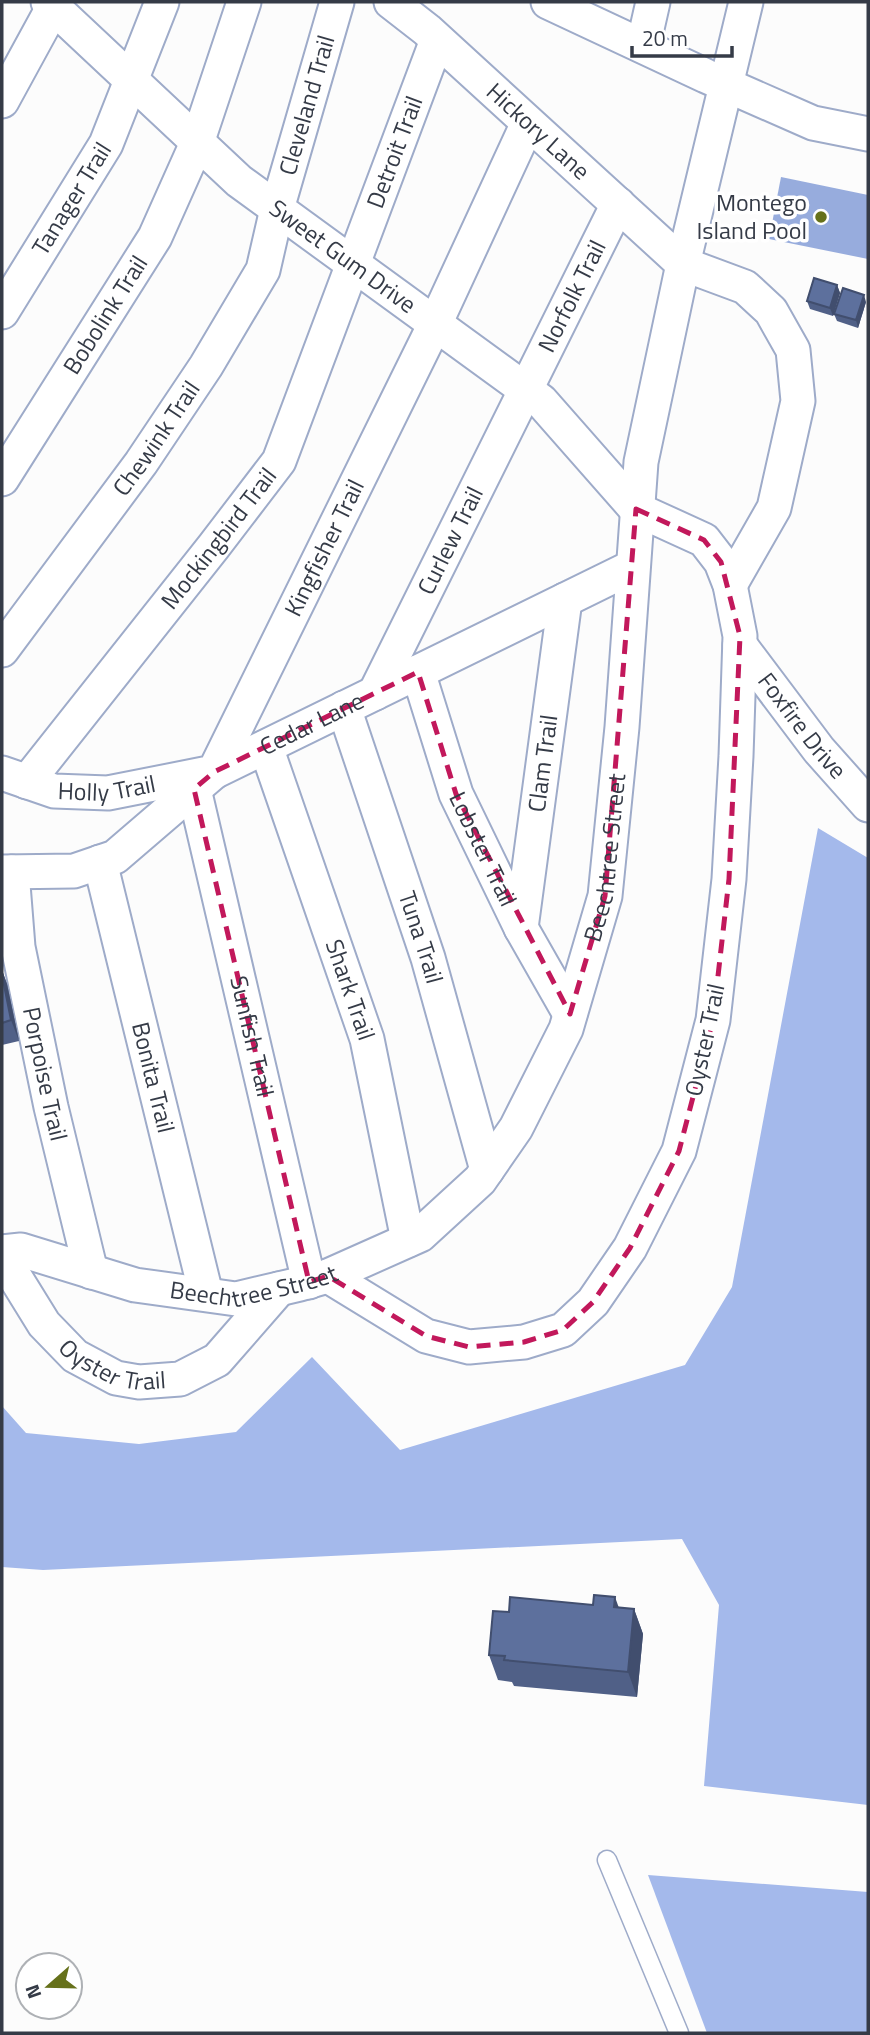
<svg xmlns="http://www.w3.org/2000/svg" width="870" height="2035" font-family="'Titillium Web',sans-serif">
	<style>
		.forest { fill: #a4b9eb }
		.water { fill: #97acdd }
		.lines { fill: none; stroke-linecap: round; stroke-linejoin: round }
		.lane-casing { stroke: #9eabc9; stroke-width: 21 }
		.street-casing { stroke: #9eabc9; stroke-width: 37 }
		.lane { stroke: #fff; stroke-width: 18 }
		.street { stroke: #fff; stroke-width: 33 }
		.wall { fill: #506087 }
		.shaded-wall { fill: #414e6e }
		.building { fill: #5d709d; stroke: #414e6e; stroke-width: 2 }
		.marked { fill: none; stroke: #c2185b; stroke-width: 5; stroke-dasharray: 14 9; stroke-linejoin: round }
		.poi-dot { fill: #66711a; stroke: #fff; stroke-width: 2.5 }
		.labels { text-anchor: middle; stroke-width: 7; stroke-linejoin: round; paint-order: stroke }
		.street-label { font-size: 24px; fill: #353b47; stroke: #fff }
		.poi-label { font-size: 24px; fill: #353b47; stroke: #fff; text-anchor: end }
	</style>
	<rect width="100%" height="100%" fill="#fcfcfc"/>
	<!-- forest -->
	<g class="forest">
		<path d="M 818,828 L 868,858 L 868,1805 L 704,1786 L 719,1605 L 682,1539 L 43,1570 L 2,1567 L 2,1406 L 26,1433 L 139,1444 L 236,1432 L 312,1357 L 400,1450 L 685,1365 L 732,1287 Z"/>
		<path d="M 648,1875 L 868,1892 L 868,2033 L 707,2033 Z"/>
	</g>
	<!-- water -->
	<path class="water" d="M 781,177 L 868,195 L 868,259 L 769,239 Z"/>
	<g class="lines">
		<!-- lane casing -->
		<g class="lane-casing">
			<path id="lane" d="M 607,1860 L 679,2033"/>
		</g>
		<!-- street casing -->
		<g class="street-casing">
			<g id="street">
				<path id="s1" d="M 48,2 L 239,181 L 541,401 L 636,509 L 704,540 L 721,562 L 730,585 L 740,636 L 736,756 L 729,879 L 713,1020 L 679,1151 L 630,1248 L 593,1302 L 563,1330 L 524,1342 L 469,1347 L 426,1336 L 328,1276"/>
				<path id="s2" d="M 391,2 L 427,30 L 683,264 L 745,287 L 771,311 L 793,350 L 798,401 L 774,508 L 730,585"/>
				<path d="M 548,2 L 706,76 L 813,123 L 868,134"/>
				<path d="M 643,46 L 653,2"/>
				<path d="M 2,101 L 56,2"/>
				<path id="s3" d="M 2,312 L 106,144 L 162,2"/>
				<path id="s4" d="M 2,479 L 155,237 L 197,143 L 244,2"/>
				<path id="s5" d="M 740,645 L 819,750 L 868,805"/>
				<path id="s6" d="M 2,650 L 141,463 L 206,366 L 263,270 L 277,209 L 337,2"/>
				<path id="s7" d="M 418,672 L 456,794 L 521,928 L 570,1014"/>
				<path id="s8" d="M 375,693 L 618,204"/>
				<path id="s9" d="M 344,708 L 428,958 L 487,1170"/>
				<path id="s10" d="M 266,747 L 367,1039 L 408,1240"/>
				<path id="s11" d="M 2,773 L 54,791 L 108,793 L 214,772 L 435,324 L 528,123"/>
				<path id="s12" d="M 27,782 L 214,546 L 279,461 L 437,40"/>
				<path id="s13" d="M 194,789 L 309,1282"/>
				<path id="s14" d="M 100,862 L 206,1294"/>
				<path id="s15" d="M 2,872 L 74,871 L 115,857 L 214,772 L 632,567"/>
				<path id="s16" d="M 12,872 L 18,947 L 51,1107 L 91,1272"/>
				<path id="s17" d="M 521,928 L 565,600"/>
				<path id="s18" d="M 2,1252 L 21,1250 L 135,1285 L 236,1299 L 300,1284 L 328,1276 L 420,1235 L 480,1180 L 516,1128 L 566,1029 L 605,896 L 622,727 L 641,462 L 683,264 L 746,2"/>
				<path id="s19" d="M 2,1256 L 44,1324 L 75,1356 L 116,1378 L 139,1382 L 180,1379 L 217,1360 L 279,1289"/>
			</g>
		</g>
		<!-- lane -->
		<use href="#lane" class="lane"/>
		<!-- street -->
		<use href="#street" class="street"/>
	</g>
	<!-- wall -->
	<g class="wall">
		<path d="M 837,285 L 840,293 L 833,316 L 810,309 L 807,301 Z"/>
		<path d="M 866,302 L 858,328 L 837,321 L 834,314 Z"/>
		<path d="M 2,970 L 7,984 L 19,1041 L 2,1045 Z"/>
		<path d="M 619,1608 L 634,1609 L 643,1634 L 637,1697 L 514,1686 L 512,1682 L 498,1680 L 489,1655 Z"/>
	</g>
	<!-- shaded-wall -->
	<g class="shaded-wall">
		<path d="M 837,285 L 840,293 L 833,316 L 830,308 Z"/>
		<path d="M 864,295 L 866,302 L 858,328 L 856,320 Z"/>
		<path d="M 2,970 L 7,984 L 19,1041 L 11,1020 L 2,975 Z"/>
		<path d="M 615,1597 L 624,1622 L 614,1607 Z"/>
		<path d="M 634,1609 L 643,1634 L 637,1697 L 628,1672 Z"/>
	</g>
	<!-- building -->
	<g class="building">
		<path d="M 814,278 L 837,285 L 830,308 L 807,301 Z"/>
		<path d="M 843,288 L 864,295 L 856,320 L 834,314 Z"/>
		<path d="M 2,975 L 11,1020 L 2,1023 Z"/>
		<path d="M 594,1595 L 615,1597 L 614,1607 L 634,1609 L 628,1672 L 504,1660 L 505,1656 L 489,1655 L 493,1611 L 509,1612 L 510,1597 L 593,1605 Z"/>
	</g>
	<!-- marked area -->
	<path class="marked" d="M 636,509 L 704,540 L 721,562 L 740,636 L 729,879 L 713,1020 L 679,1151 L 630,1248 L 593,1302 L 563,1330 L 524,1342 L 469,1347 L 426,1336 L 328,1276 L 309,1282 L 194,789 L 214,772 L 418,672 L 456,794 L 570,1014 L 605,896 Z"/>
	<!-- markers -->
	<circle class="poi-dot" cx="821" cy="217" r="7"/>
	<g class="labels">
		<!-- street labels -->
		<g class="street-label">
			<text dy="8" stroke="none"><textPath href="#s6" startOffset="632">Cleveland Trail</textPath></text>
			<text dy="8" stroke="none"><textPath href="#s2" startOffset="196">Hickory Lane</textPath></text>
			<text dy="8" stroke="none"><textPath href="#s12" startOffset="738">Detroit Trail</textPath></text>
			<text dy="8" stroke="none"><textPath href="#s3" startOffset="133">Tanager Trail</textPath></text>
			<text dy="8" stroke="none"><textPath href="#s1" startOffset="390">Sweet Gum Drive</textPath></text>
			<text dy="8" stroke="none"><textPath href="#s8" startOffset="443">Norfolk Trail</textPath></text>
			<text dy="8" stroke="none"><textPath href="#s4" startOffset="194">Bobolink Trail</textPath></text>
			<text dy="8" stroke="none"><textPath href="#s6" startOffset="262">Chewink Trail</textPath></text>
			<text dy="8" stroke="none"><textPath href="#s12" startOffset="310">Mockingbird Trail</textPath></text>
			<text dy="8" stroke="none"><textPath href="#s8" startOffset="170">Curlew Trail</textPath></text>
			<text dy="8" stroke="none"><textPath href="#s11" startOffset="467">Kingfisher Trail</textPath></text>
			<text dy="8" stroke="none"><textPath href="#s15" startOffset="355">Cedar Lane</textPath></text>
			<text dy="8" stroke="none"><textPath href="#s5" startOffset="102">Foxfire Drive</textPath></text>
			<text dy="8" stroke="none"><textPath href="#s17" startOffset="166">Clam Trail</textPath></text>
			<text dy="8" stroke="none"><textPath href="#s11" startOffset="108">Holly Trail</textPath></text>
			<text dy="8" stroke="none"><textPath href="#s7" startOffset="189">Lobster Trail</textPath></text>
			<text dy="8" stroke="none"><textPath href="#s18" startOffset="868">Beechtree Street</textPath></text>
			<text dy="8" stroke="none"><textPath href="#s9" startOffset="242">Tuna Trail</textPath></text>
			<text dy="8" stroke="none"><textPath href="#s10" startOffset="257">Shark Trail</textPath></text>
			<text dy="8" stroke="none"><textPath href="#s13" startOffset="254">Sunfish Trail</textPath></text>
			<text transform="translate(705 1040) rotate(-78)" y="8">Oyster Trail</text>
			<text dy="8" stroke="none"><textPath href="#s16" startOffset="205">Porpoise Trail</textPath></text>
			<text dy="8" stroke="none"><textPath href="#s14" startOffset="222">Bonita Trail</textPath></text>
			<text dy="8" stroke="none"><textPath href="#s18" startOffset="259">Beechtree Street</textPath></text>
			<text dy="8" stroke="none"><textPath href="#s19" startOffset="164">Oyster Trail</textPath></text>
		</g>
		<!-- poi labels -->
		<g class="poi-label">
			<text x="807" y="211">Montego<tspan x="807" dy="28">Island Pool</tspan></text>
		</g>
	</g>
	<!-- border -->
	<rect width="870" height="2035" fill="none" stroke="#353b47" stroke-width="7"/>
	<!-- north arrow -->
	<g transform="translate(49 1986) rotate(250)"><circle r="33" fill="#ffffff" stroke="#aeb1b5" stroke-width="2"/>
	<path d="M0-5L12 26L0 18L-12 26Z" fill="#66711a"/>
	<text y="-10" font-size="19" font-weight="bold" text-anchor="middle" fill="#353b47">N</text>
	</g>
	<!-- scale -->
	<path d="M632 46v10h100v-10" fill="none" stroke="#353b47" stroke-width="3.5"/>
	<text x="642" y="46" font-size="21" fill="#353b47" stroke="#ffffff" stroke-width="5" paint-order="stroke">20 m</text>
</svg>
